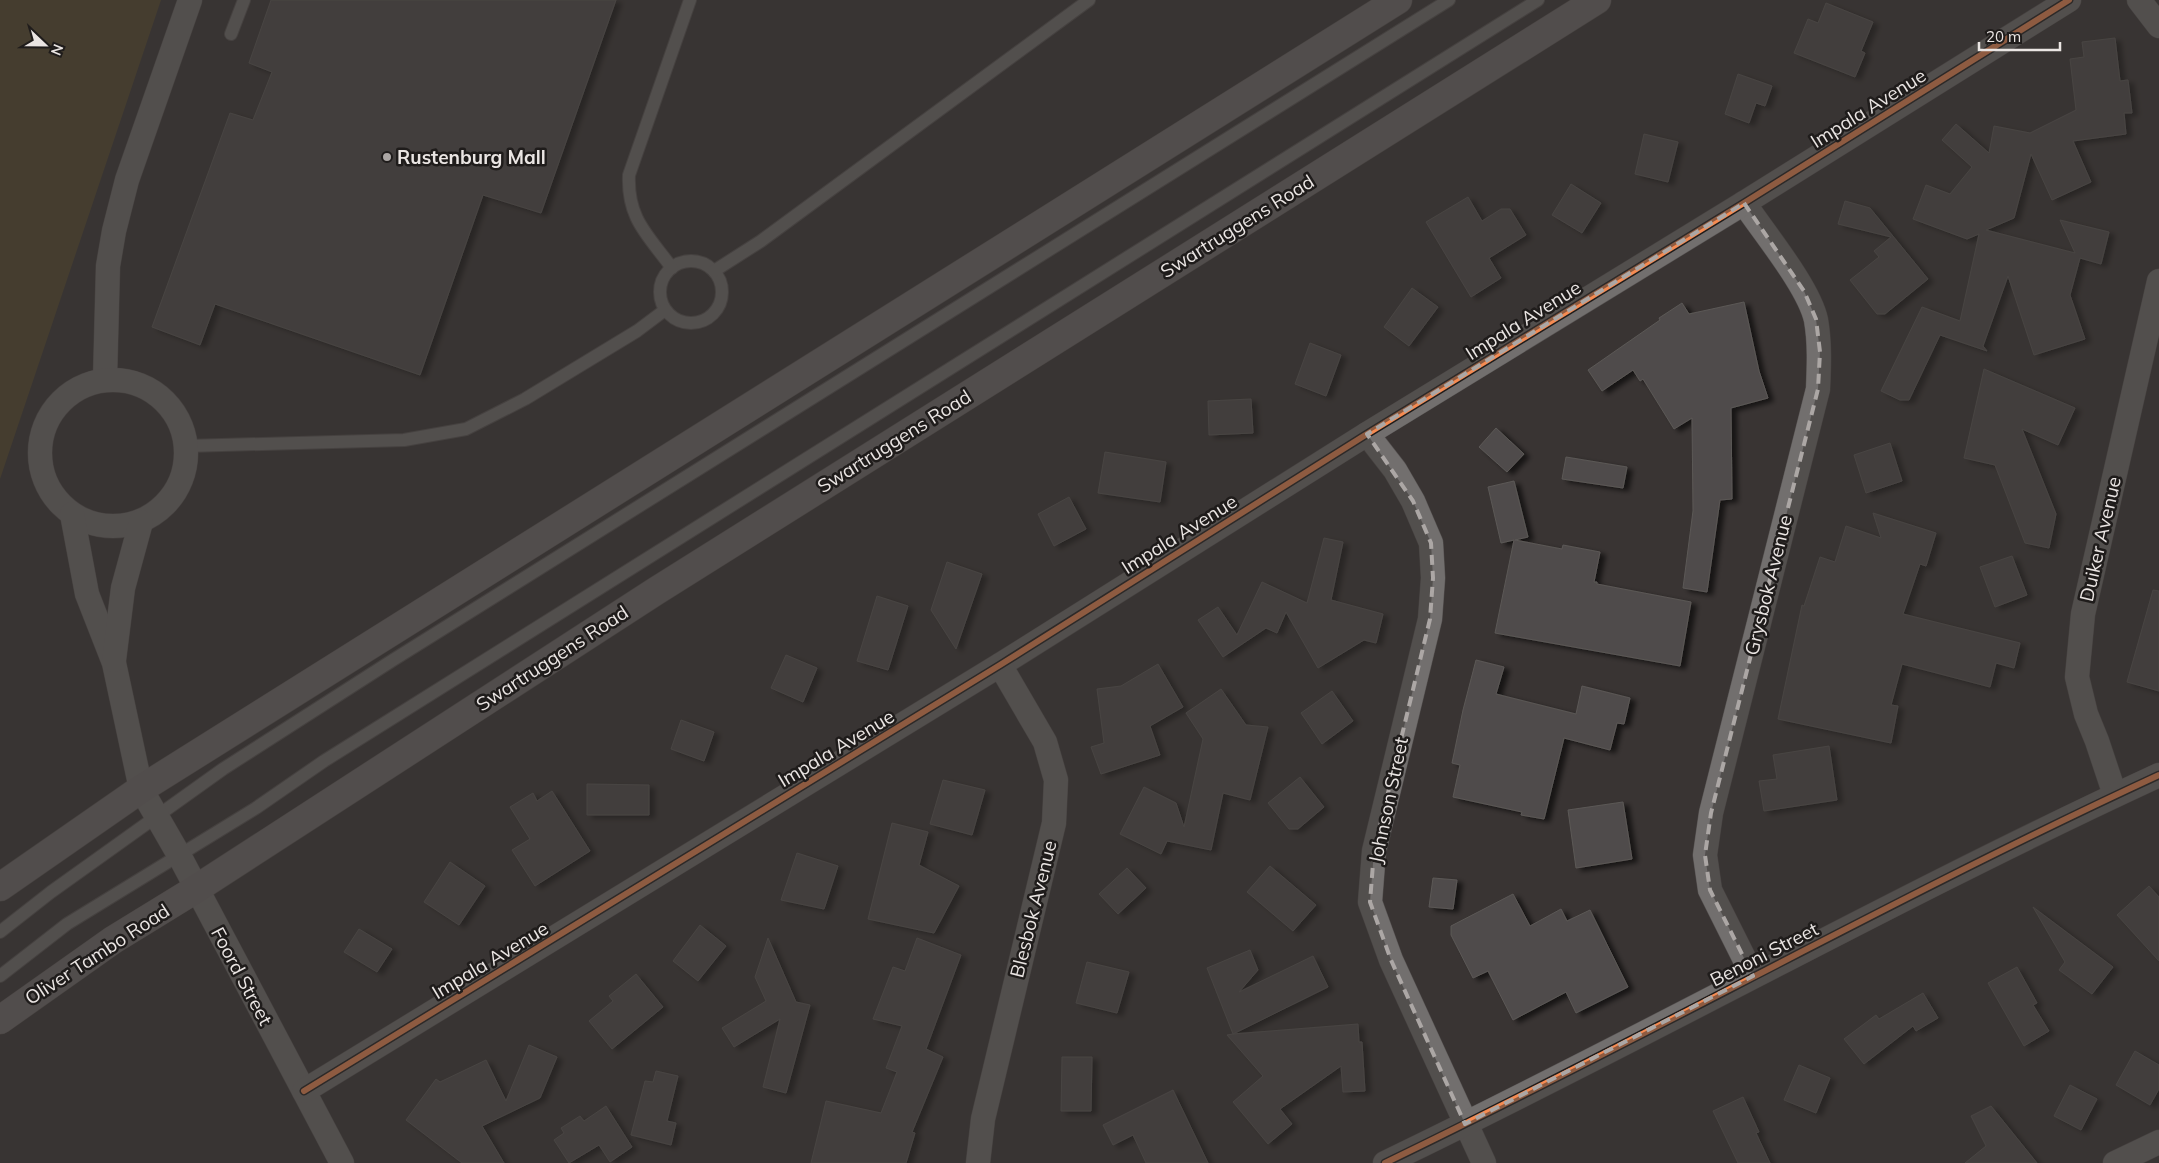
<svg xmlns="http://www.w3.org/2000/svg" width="2159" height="1163" font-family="Mulish,sans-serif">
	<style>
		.green { fill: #55482c }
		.building { fill: #504c4b; stroke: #5b5856; filter: url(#shadow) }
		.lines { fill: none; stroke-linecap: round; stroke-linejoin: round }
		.service-casing { stroke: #555150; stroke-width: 14 }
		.minor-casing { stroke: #555150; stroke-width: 25 }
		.secondary-casing { stroke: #555150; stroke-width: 29 }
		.service { stroke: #726f6e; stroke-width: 12 }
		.minor { stroke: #726f6e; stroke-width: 24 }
		.secondary { stroke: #706a6a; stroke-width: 28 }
		.cycleway-casing { stroke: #1f1c1b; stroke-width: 9 }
		.cycleway { stroke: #f68b52; stroke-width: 6 }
		.marked { fill: none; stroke: #aca7a5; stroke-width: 4; stroke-dasharray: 10 6; stroke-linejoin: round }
		.poi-dot { fill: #aca7a5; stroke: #1f1c1b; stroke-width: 2 }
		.labels { text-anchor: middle; stroke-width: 5; stroke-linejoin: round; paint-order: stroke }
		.street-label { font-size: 19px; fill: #eae5e3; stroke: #1f1c1b }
		.poi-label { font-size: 19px; font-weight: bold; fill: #eae5e3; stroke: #1f1c1b; text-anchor: start }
	</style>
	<defs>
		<filter id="shadow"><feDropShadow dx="5.5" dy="3" stdDeviation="2.5" flood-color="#0009"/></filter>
	</defs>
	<rect width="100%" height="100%" fill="#393433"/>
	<!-- green -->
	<path class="green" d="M 0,0 L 161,0 L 0,479 Z"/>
	<!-- building -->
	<g class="building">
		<path d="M 271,0 L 616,0 L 541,213 L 483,195 L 420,375 L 215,304 L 200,345 L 152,327 L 230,113 L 253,120 L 272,72 L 249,63 Z"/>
		<path d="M 1826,3 L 1873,22 L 1861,51 L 1865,53 L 1855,77 L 1794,53 L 1808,19 L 1818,23 Z"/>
		<path d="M 2115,38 L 2120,81 L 2128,80 L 2132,113 L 2124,113 L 2126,134 L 2073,141 L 2091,182 L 2052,200 L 2031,154 L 2014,218 L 1986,230 L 2075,253 L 2060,220 L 2109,232 L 2101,264 L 2080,258 L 2070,295 L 2085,339 L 2034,355 L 2008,276 L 1983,346 L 1987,351 L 1940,335 L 1909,400 L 1900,400 L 1881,391 L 1922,307 L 1960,321 L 1979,234 L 1967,239 L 1913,219 L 1926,185 L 1950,194 L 1972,167 L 1942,140 L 1956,124 L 1989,153 L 1994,126 L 2030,133 L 2076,110 L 2070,59 L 2084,57 L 2082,42 Z"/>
		<path d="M 1738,74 L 1772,86 L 1765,106 L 1756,103 L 1749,123 L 1725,114 Z"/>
		<path d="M 1644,134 L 1678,142 L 1668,182 L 1635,174 Z"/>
		<path d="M 1571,184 L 1601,203 L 1582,233 L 1552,215 Z"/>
		<path d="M 1468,197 L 1482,221 L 1501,209 L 1510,209 L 1526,235 L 1489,258 L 1501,278 L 1471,297 L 1426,222 Z"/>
		<path d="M 1845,201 L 1870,208 L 1928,279 L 1885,314 L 1877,314 L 1850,280 L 1879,257 L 1874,251 L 1891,237 L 1838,224 Z"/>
		<path d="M 1412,288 L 1438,307 L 1409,346 L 1384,327 Z"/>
		<path d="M 1744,302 L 1759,371 L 1768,398 L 1731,408 L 1732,499 L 1720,500 L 1707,592 L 1683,588 L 1693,511 L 1692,418 L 1674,429 L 1643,379 L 1640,381 L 1633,370 L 1602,391 L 1588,370 L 1660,320 L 1659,318 L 1682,303 L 1689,314 Z"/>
		<path d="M 1310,343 L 1341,355 L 1326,396 L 1295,384 Z"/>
		<path d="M 1984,369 L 2075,408 L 2058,445 L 2022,429 L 2056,514 L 2049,548 L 2025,543 L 1995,465 L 1964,458 Z"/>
		<path d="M 1251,399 L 1253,433 L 1209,435 L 1208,401 Z"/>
		<path d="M 1496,428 L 1524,454 L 1507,472 L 1479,447 Z"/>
		<path d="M 1890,443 L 1902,481 L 1866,493 L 1854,455 Z"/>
		<path d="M 1105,452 L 1166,462 L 1160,502 L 1098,493 Z"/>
		<path d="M 1566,457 L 1627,467 L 1623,488 L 1562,479 Z"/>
		<path d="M 1514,481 L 1528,537 L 1515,540 L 1562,549 L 1563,545 L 1600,552 L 1594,582 L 1597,582 L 1597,584 L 1691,602 L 1680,666 L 1495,633 L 1514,540 L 1501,543 L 1488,487 Z"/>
		<path d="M 1069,497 L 1086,529 L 1054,546 L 1038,514 Z"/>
		<path d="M 1873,513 L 1936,533 L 1926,566 L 1920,564 L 1903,614 L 2020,643 L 2014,668 L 1996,663 L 1990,687 L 1902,664 L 1891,705 L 1898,706 L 1891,743 L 1778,719 L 1802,605 L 1804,606 L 1820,557 L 1835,562 L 1846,526 L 1881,538 Z"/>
		<path d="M 1324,538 L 1343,542 L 1331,600 L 1383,614 L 1376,643 L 1364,640 L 1318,668 L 1286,612 L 1277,633 L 1266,628 L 1223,657 L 1198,620 L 1218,607 L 1237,635 L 1262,582 L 1307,603 Z"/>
		<path d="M 2012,556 L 2027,595 L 1995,607 L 1980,567 Z"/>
		<path d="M 947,562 L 982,574 L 956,649 L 931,610 Z"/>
		<path d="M 2153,590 L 2159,591 L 2159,691 L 2127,682 Z"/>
		<path d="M 877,596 L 908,606 L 888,670 L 857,661 Z"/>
		<path d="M 786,655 L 817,668 L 803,702 L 771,688 Z"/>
		<path d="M 1476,660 L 1504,667 L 1496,694 L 1576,714 L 1582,686 L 1630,698 L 1624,724 L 1617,723 L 1610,750 L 1564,738 L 1544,819 L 1521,815 L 1522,812 L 1453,797 L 1460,765 L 1452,763 L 1463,710 Z"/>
		<path d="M 1158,664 L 1183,707 L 1150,726 L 1160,755 L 1101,774 L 1091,747 L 1104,743 L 1097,689 L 1121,686 Z"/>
		<path d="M 1221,689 L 1246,725 L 1268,727 L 1250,800 L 1223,793 L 1211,850 L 1167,841 L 1161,854 L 1120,834 L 1144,787 L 1176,803 L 1184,827 L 1203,739 L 1186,713 Z"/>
		<path d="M 1332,691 L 1353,721 L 1322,744 L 1301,713 Z"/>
		<path d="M 681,720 L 714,732 L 704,761 L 671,749 Z"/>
		<path d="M 1829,746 L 1837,800 L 1764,811 L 1759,781 L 1777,779 L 1773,755 Z"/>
		<path d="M 1300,777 L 1324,807 L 1298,829 L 1289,829 L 1268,803 Z"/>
		<path d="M 943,780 L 985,790 L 972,835 L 930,824 Z"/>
		<path d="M 587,784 L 649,785 L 649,815 L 587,815 Z"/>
		<path d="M 552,791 L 590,851 L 535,886 L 512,850 L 530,839 L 510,807 L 533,793 L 537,801 Z"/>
		<path d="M 1623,802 L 1632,859 L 1576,868 L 1568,810 Z"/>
		<path d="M 892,823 L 928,832 L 919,865 L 959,886 L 934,933 L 868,919 Z"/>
		<path d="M 797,853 L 838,866 L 824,909 L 781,900 Z"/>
		<path d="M 450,862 L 485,886 L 459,925 L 424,902 Z"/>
		<path d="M 1270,866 L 1316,905 L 1293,931 L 1247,892 Z"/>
		<path d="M 1127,868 L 1146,888 L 1118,914 L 1099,894 Z"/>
		<path d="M 1433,878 L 1457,880 L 1453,909 L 1429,907 Z"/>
		<path d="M 2149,886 L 2159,897 L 2159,961 L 2117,915 Z"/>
		<path d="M 1513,894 L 1530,926 L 1561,909 L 1567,921 L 1590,910 L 1628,987 L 1576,1013 L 1566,992 L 1513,1020 L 1488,971 L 1473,978 L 1451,935 L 1451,926 Z"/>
		<path d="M 2033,907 L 2113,967 L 2092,994 L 2059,970 L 2065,962 Z"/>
		<path d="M 700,925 L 726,946 L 698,981 L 673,961 Z"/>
		<path d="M 359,929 L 392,949 L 377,972 L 344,952 Z"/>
		<path d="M 768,938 L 796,1002 L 810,1005 L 786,1093 L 763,1087 L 780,1019 L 734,1047 L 722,1028 L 766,1001 L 755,977 Z"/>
		<path d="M 917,938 L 961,955 L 926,1049 L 943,1057 L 912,1132 L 915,1133 L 906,1163 L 811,1163 L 826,1101 L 881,1113 L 897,1072 L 886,1068 L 902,1026 L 873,1019 L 893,967 L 905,971 Z"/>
		<path d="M 1250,950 L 1258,970 L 1239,992 L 1313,956 L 1328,987 L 1233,1034 L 1358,1024 L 1359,1042 L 1362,1042 L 1365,1091 L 1343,1092 L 1341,1066 L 1280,1109 L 1292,1124 L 1268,1144 L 1233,1102 L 1263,1076 L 1227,1035 L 1233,1034 L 1207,968 Z"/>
		<path d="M 1087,962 L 1129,972 L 1117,1013 L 1076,1003 Z"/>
		<path d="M 2017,967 L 2037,1003 L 2033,1005 L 2049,1031 L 2024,1046 L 1988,983 Z"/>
		<path d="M 636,974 L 663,1007 L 612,1049 L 589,1021 L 613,1001 L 609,996 Z"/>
		<path d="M 1923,993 L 1938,1018 L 1916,1031 L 1913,1026 L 1864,1064 L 1844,1039 L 1876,1015 L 1879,1019 Z"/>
		<path d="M 529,1045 L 557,1057 L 540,1098 L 482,1126 L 504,1163 L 462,1163 L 406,1120 L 436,1079 L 440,1082 L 486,1060 L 506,1101 Z"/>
		<path d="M 2135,1051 L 2159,1065 L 2159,1089 L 2150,1105 L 2116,1085 Z"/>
		<path d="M 1062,1057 L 1092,1057 L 1091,1111 L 1061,1111 Z"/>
		<path d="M 1799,1065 L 1830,1078 L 1816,1113 L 1784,1100 Z"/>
		<path d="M 656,1071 L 678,1076 L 667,1121 L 676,1123 L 671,1145 L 631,1135 L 645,1081 L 653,1082 Z"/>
		<path d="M 2070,1085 L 2097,1099 L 2081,1130 L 2054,1116 Z"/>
		<path d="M 1173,1090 L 1208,1163 L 1146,1163 L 1133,1135 L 1113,1145 L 1103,1125 Z"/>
		<path d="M 1743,1097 L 1759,1132 L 1756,1133 L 1770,1163 L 1738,1163 L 1713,1111 Z"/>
		<path d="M 606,1106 L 632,1147 L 610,1162 L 599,1145 L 569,1163 L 554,1140 L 564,1133 L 561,1128 L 580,1116 L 584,1121 Z"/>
		<path d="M 1991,1106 L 2037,1163 L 1965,1163 L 1986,1146 L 1971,1116 Z"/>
	</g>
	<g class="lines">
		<!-- service casing -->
		<g class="service-casing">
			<g id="service">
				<path d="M 231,34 L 244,0"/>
				<circle cx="691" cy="292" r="31"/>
				<path d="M 672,268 C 648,235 627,219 629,175 L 690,0"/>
				<path d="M 714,271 L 761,241 L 1089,0"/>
				<path d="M 187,446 L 404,440 L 466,429 L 525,399 L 637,331 L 665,310"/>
				<path d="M 0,932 L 51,892 L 223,769 L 393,660 L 1449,0"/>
				<path d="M 0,976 L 67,924 L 256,808 L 324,761 L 1538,0"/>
			</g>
		</g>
		<!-- minor casing -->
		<g class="minor-casing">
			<g id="minor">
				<path d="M 2139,0 L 2159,26"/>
				<path d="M 1744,203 C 1764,233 1809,287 1816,320 C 1820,343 1819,366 1818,389 L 1711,813 L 1705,855 L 1710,890 L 1753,976"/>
				<path d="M 105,379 L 108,266 L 114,231 L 127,180 L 190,0"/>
				<circle cx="113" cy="453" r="73"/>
				<path d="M 1367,434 L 1395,470 L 1413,501 L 1431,543 L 1433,578 L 1430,619 L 1374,851 L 1370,902 L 1391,960 L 1484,1163"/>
				<path d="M 72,514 L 87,594 L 114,663 L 141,789 L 179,855 L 342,1163"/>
				<path d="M 114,660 L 123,588 L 141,522"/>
				<path d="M 2115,795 L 2097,741 L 2086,714 L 2077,677 L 2083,614 L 2159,281"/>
				<path d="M 304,1091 L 1000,665 L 1367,434 L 1744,203 L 2069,0"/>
				<path d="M 978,1163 L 983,1119 L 1054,823 L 1056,780 L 1045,742 L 1000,665"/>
				<path d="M 1385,1163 C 1645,1038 1897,896 2159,775"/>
				<path d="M 2115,1163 L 2159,1142"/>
			</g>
		</g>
		<!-- secondary casing -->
		<g class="secondary-casing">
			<g id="secondary">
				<path d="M 0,887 L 141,789 L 1398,0"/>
				<path d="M 0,1020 L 113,940 L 196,889 L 656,591 L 1597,0"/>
			</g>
		</g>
		<!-- service -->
		<use href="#service" class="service"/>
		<!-- minor -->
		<use href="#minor" class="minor"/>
		<!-- secondary -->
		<use href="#secondary" class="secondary"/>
		<!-- cycleway casing -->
		<g class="cycleway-casing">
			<g id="cycleway">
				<path d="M 304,1091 L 1000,665 L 1367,434 L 1744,203 L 2069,0"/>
				<path d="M 1385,1163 C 1645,1038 1897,896 2159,775"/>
			</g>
		</g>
		<!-- cycleway -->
		<use href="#cycleway" class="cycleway"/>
	</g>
	<!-- marked area -->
	<path d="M0 0H2159V1163H0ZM 1744,203 L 1804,291 L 1816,319 L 1820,352 L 1818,389 L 1711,813 L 1705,855 L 1710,890 L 1753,976 L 1465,1124 L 1391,960 L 1370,902 L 1374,851 L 1430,619 L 1433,578 L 1431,543 L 1413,501 L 1367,434 Z" fill="#393433" fill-opacity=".55" fill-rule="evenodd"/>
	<path class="marked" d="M 1744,203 L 1804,291 L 1816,319 L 1820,352 L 1818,389 L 1711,813 L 1705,855 L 1710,890 L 1753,976 L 1465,1124 L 1391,960 L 1370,902 L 1374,851 L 1430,619 L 1433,578 L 1431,543 L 1413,501 L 1367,434 Z"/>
	<!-- markers -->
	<circle class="poi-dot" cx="387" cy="157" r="5"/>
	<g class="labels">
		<!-- street labels -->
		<g class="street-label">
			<text transform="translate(1868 108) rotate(-32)" y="7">Impala Avenue</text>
			<text transform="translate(1237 226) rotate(-32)" y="7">Swartruggens Road</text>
			<text transform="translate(1523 320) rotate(-32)" y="7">Impala Avenue</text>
			<text transform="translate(894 441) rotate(-32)" y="7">Swartruggens Road</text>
			<text transform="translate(1179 534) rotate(-32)" y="7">Impala Avenue</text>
			<text transform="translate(2100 539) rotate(-77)" y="7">Duiker Avenue</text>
			<text transform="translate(1768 585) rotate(-76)" y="7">Grysbok Avenue</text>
			<text transform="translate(552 658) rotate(-33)" y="7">Swartruggens Road</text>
			<text transform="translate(836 748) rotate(-31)" y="7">Impala Avenue</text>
			<text transform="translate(1388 800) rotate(-78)" y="7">Johnson Street</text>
			<text transform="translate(1033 909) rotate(-76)" y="7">Blesbok Avenue</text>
			<text transform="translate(97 954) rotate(-33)" y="7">Oliver Tambo Road</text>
			<text transform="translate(1764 954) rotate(-27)" y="7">Benoni Street</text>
			<text transform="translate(490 960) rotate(-31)" y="7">Impala Avenue</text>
			<text transform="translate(242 976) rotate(62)" y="7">Foord Street</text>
		</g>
		<!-- poi labels -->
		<g class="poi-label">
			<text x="397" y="164">Rustenburg Mall</text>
		</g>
	</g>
	<!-- north arrow -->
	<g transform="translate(45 45) rotate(112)" stroke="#1f1c1b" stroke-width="4" paint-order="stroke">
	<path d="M0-4L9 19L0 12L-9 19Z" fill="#eae5e3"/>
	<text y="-8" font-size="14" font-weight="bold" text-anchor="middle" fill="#eae5e3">N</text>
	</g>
	<!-- scale -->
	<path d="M1979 42v8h81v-8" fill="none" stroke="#eae5e3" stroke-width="2.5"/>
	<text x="1986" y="42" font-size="15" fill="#eae5e3" stroke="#1f1c1b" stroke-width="4" paint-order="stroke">20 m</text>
</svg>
